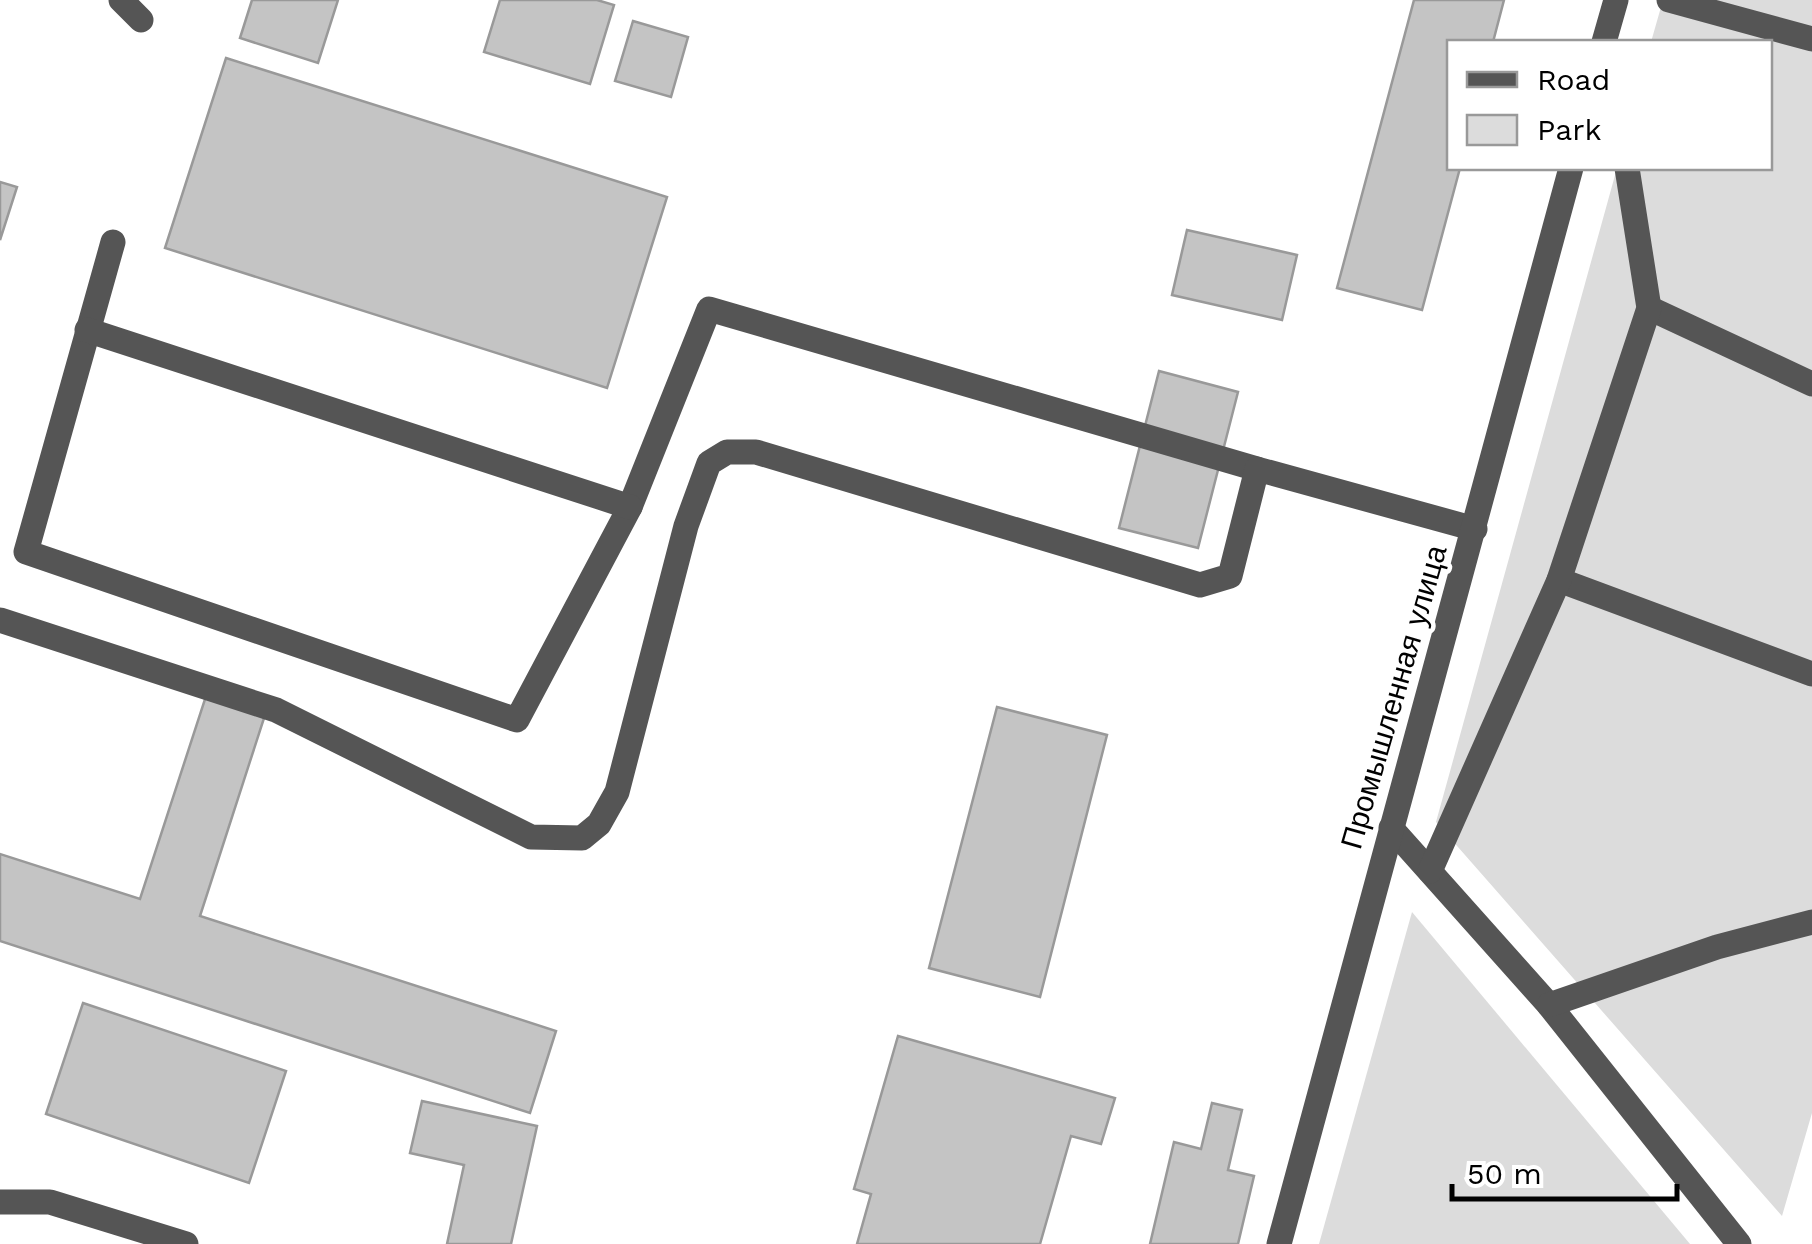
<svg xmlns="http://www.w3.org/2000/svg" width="1812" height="1244" font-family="'Work Sans',sans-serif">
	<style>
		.green { fill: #dcdcdc }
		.building { fill: #c4c4c4; stroke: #999; stroke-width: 2.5 }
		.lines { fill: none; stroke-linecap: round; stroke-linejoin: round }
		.minor { stroke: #555; stroke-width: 25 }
		.labels { text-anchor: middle; stroke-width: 9; stroke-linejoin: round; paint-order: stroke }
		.street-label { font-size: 30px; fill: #000; stroke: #fff }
	</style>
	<rect width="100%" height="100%" fill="#fff"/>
	<!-- green -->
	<g class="green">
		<path d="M 1663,0 L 1812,0 L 1812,1113 L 1782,1216 L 1436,822 L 1617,168 L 1770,168 L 1770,42 L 1651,42 Z"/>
		<path d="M 1412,912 L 1690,1244 L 1319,1244 Z"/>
	</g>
	<!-- building -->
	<g class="building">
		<path d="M 252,0 L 338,0 L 318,63 L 240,38 Z"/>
		<path d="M 500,0 L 597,0 L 614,5 L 590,84 L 484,52 Z"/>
		<path d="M 1414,0 L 1504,0 L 1493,42 L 1450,42 L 1450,168 L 1460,168 L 1422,310 L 1337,288 Z"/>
		<path d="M 633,21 L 688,37 L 671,97 L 615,81 Z"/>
		<path d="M 226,58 L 667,197 L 607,388 L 165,248 Z"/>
		<path d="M 0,182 L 17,187 L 0,240 Z"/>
		<path d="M 1187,230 L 1297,255 L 1282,320 L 1172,295 Z"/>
		<path d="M 1159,371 L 1238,392 L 1198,548 L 1119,528 Z"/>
		<path d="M 206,696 L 265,715 L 200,916 L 556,1031 L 530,1113 L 0,941 L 0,854 L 140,899 Z"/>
		<path d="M 997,707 L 1107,735 L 1040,997 L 929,968 Z"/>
		<path d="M 83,1003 L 286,1071 L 249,1183 L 46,1114 Z"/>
		<path d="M 898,1036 L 1115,1098 L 1101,1144 L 1071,1136 L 1040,1244 L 857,1244 L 871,1194 L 854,1189 Z"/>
		<path d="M 422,1101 L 537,1126 L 511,1244 L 447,1244 L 464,1165 L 410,1153 Z"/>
		<path d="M 1212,1103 L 1242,1110 L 1228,1170 L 1254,1176 L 1238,1244 L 1150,1244 L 1174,1142 L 1201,1149 Z"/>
	</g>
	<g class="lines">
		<!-- minor -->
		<g class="minor">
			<path d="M 121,0 L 141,20"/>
			<path d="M 1669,0 L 1812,39"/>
			<path d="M 1604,42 L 1616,0"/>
			<path d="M 113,242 L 26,552 L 517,720 L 630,507 L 709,309 L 1257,469"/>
			<path d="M 1649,308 L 1812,384"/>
			<path d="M 87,330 L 630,507"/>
			<path d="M 1559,580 L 1812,674"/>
			<path d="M 0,620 L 276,710 L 531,837 L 582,838 L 599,824 L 617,792 L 686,526 L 709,463 L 727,452 L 756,452 L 1200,585 L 1230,576 L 1257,469 L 1475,529"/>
			<path d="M 1391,828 L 1549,1005 L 1739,1244"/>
			<path d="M 1430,871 L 1559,580 L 1649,308 L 1627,168"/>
			<path d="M 1549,1005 L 1717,947 L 1812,922"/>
			<path d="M 0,1202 L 50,1202 L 186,1244"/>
			<path d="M 1279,1244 L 1571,168"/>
		</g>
	</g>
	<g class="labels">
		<!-- street labels -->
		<g class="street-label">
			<text transform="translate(1394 697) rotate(-74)" y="10">Промышленная улица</text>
		</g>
	</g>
	<!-- legend -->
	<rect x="1447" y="40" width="325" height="130" fill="#ffffff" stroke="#999999" stroke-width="2.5"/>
	<rect x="1467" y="72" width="50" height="15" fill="#555555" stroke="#999999" stroke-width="2.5"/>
	<text x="1537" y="90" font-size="30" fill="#000000">Road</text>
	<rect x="1467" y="115" width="50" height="30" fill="#dcdcdc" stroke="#999999" stroke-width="2.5"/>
	<text x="1537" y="140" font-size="30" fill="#000000">Park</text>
	<!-- scale -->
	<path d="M1452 1184v15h225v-15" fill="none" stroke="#000000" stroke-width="5"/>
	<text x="1467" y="1184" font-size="30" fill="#000000" stroke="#ffffff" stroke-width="8" paint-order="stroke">50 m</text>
</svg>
